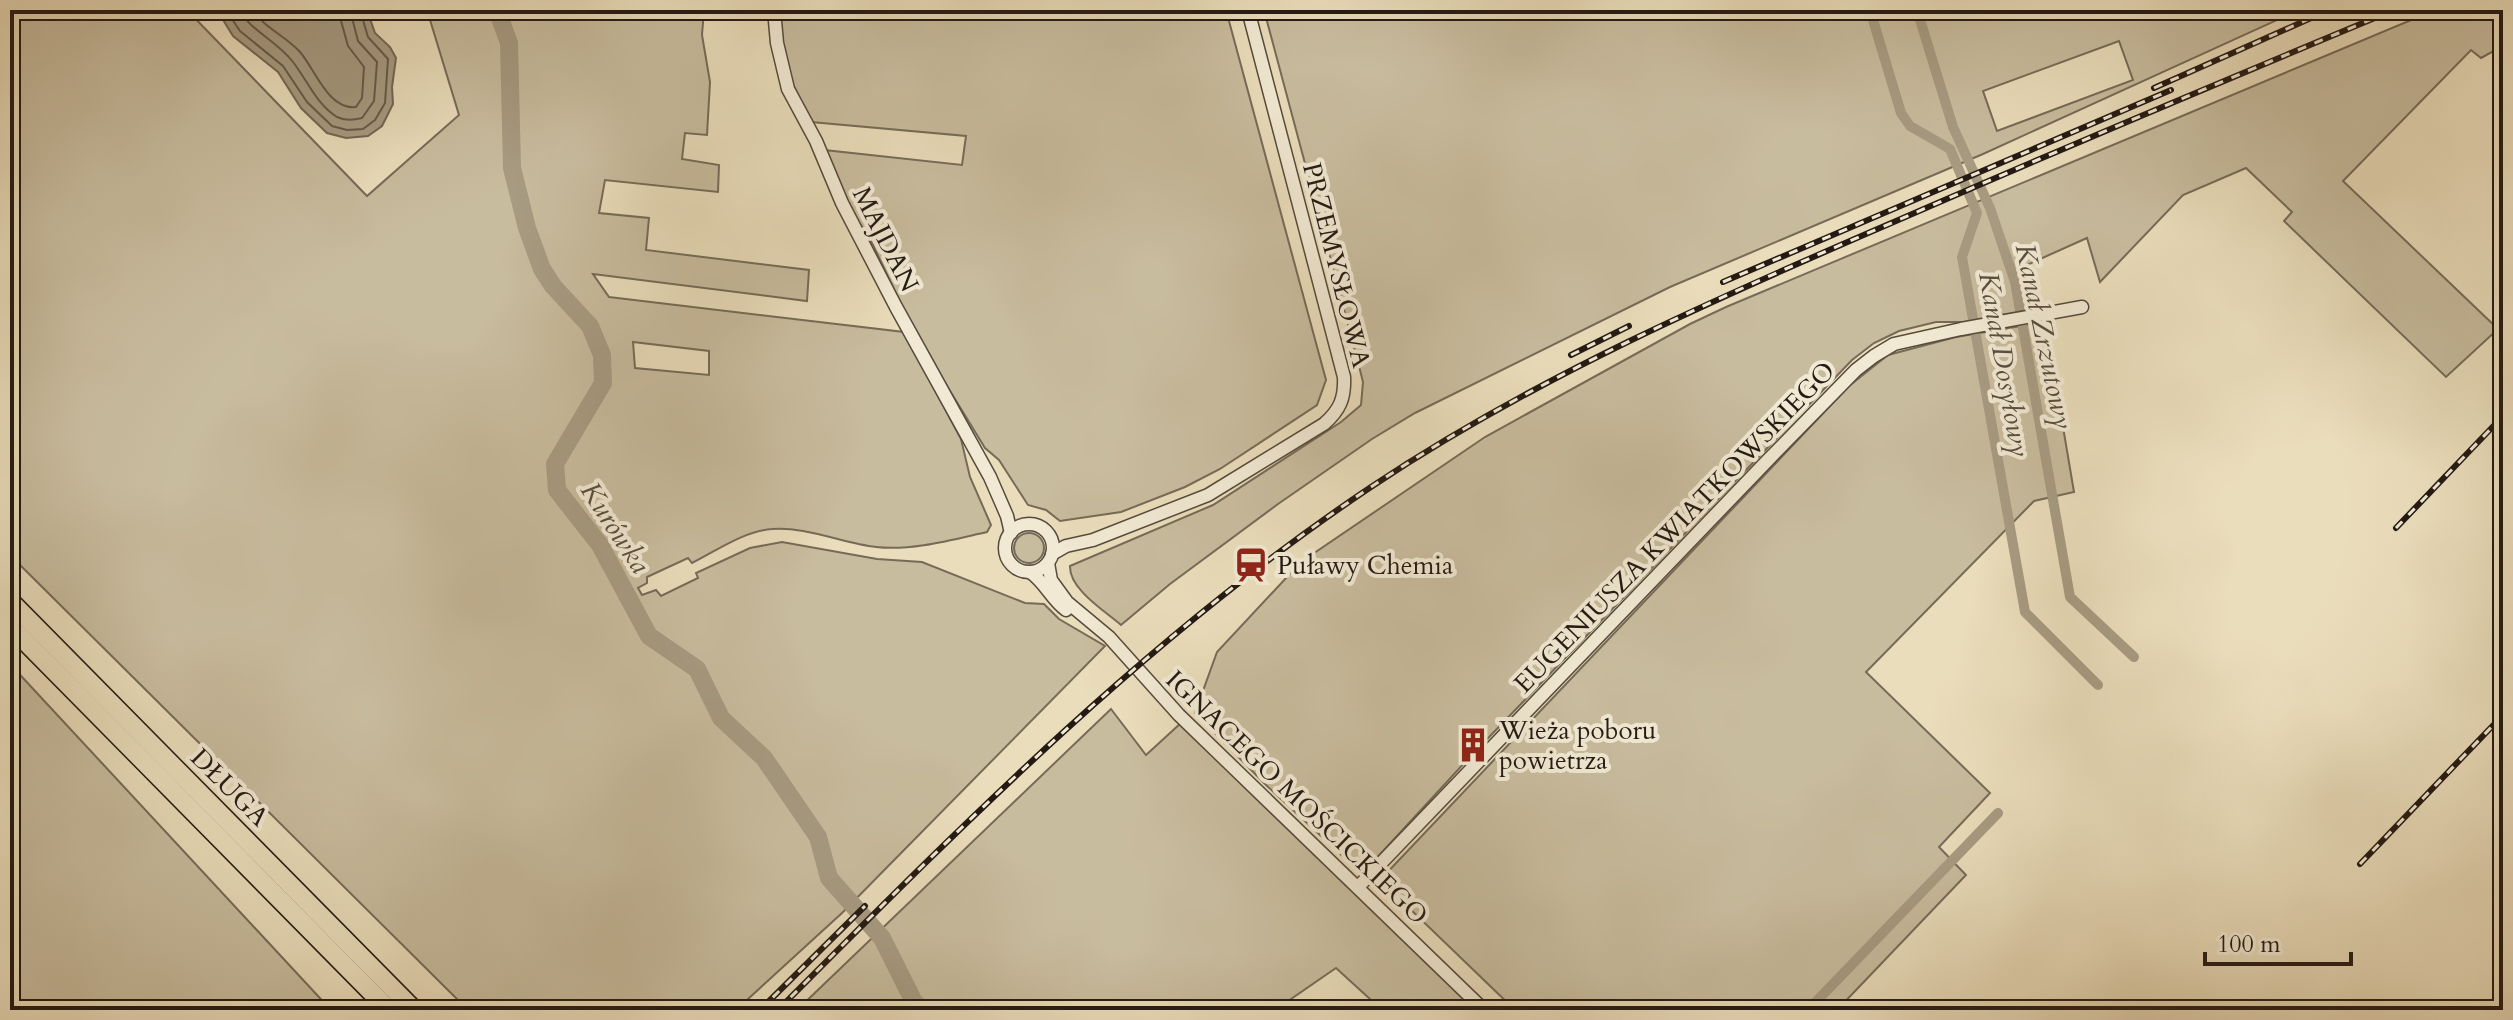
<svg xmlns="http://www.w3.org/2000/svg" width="2513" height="1020" font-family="Cardo,serif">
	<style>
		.green { fill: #c8bc9e; stroke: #766b58; stroke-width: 2; fill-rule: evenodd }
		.water { fill: #a79b82; stroke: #736756; stroke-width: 2 }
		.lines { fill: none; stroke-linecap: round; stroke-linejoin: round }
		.shore { stroke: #665a4a; stroke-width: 2 }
		.canal { stroke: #a79b82; stroke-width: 10 }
		.river { stroke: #a79b82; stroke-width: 18 }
		.minor-casing { stroke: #564b3d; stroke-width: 15 }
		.highway-casing { stroke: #241a13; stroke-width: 21 }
		.minor { stroke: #f1e9d3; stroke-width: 12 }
		.highway { stroke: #eaddbb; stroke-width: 18 }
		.rail-casing { stroke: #241a13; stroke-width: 6 }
		.rail { stroke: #f1e9d3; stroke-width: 3; stroke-dasharray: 9; stroke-linecap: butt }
		.labels { text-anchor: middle; stroke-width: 8; stroke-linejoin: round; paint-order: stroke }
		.street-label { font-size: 26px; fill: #241a13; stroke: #f1e9d3 }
		.poi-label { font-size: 26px; fill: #241a13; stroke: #f1e9d3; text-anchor: start }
		.water-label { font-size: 28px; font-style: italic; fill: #584e3f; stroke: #f1e9d3 }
	</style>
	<rect width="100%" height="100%" fill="#eaddbb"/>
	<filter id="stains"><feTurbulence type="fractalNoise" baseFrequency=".0025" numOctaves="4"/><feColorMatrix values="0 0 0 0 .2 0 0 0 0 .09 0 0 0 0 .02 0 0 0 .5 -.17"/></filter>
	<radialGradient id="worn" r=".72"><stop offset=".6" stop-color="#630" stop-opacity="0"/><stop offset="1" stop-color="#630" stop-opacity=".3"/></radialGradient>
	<!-- green -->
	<g class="green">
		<path d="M 10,10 L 187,10 L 367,196 L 459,115 L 427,10 L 704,10 L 702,35 L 710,82 L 707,135 L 685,133 L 682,159 L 719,165 L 718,192 L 605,180 L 599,213 L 649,218 L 646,250 L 809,270 L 807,301 L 593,274 L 609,297 L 904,332 L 961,439 L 970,477 L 991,525 L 987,532 C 951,540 912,551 876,547 C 843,543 804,526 772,529 C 744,531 716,551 692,563 L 688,558 L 647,577 L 647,583 L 638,588 L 642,595 L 656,590 L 661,596 L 698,578 L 696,573 L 750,548 L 782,542 L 877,559 L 922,562 L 1025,603 L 1044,604 L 1059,619 L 1105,646 L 842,913 L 736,1010 L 468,1010 L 10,555 ZM 633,342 L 709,351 L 709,375 L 635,368 Z"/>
		<path d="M 778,10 L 1226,10 L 1326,380 L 1317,405 L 1220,469 L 1185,487 L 1121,512 L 1060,521 L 1046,510 L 1028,505 L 999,460 L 985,448 L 947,386 L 902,306 L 873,245 L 852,211 L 824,150 L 962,165 L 966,136 L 811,122 L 785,68 Z"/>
		<path d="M 1264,10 L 2299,10 L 1983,154 L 1670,287 L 1415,413 L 1372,439 L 1278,504 L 1170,584 L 1121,625 C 1105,611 1069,589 1070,566 L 1213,505 L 1341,422 L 1361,405 L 1363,382 L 1358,362 ZM 2119,41 L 2133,80 L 1997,131 L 1983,91 Z"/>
		<path d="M 2435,10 L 2503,10 L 2503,46 L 2481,58 L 2471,50 L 2343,181 L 2498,329 L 2446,377 L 2284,221 L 2292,212 L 2246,168 L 2183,195 L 2100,282 L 2087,238 L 2029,264 L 2037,309 L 1965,322 L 1936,322 L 1899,331 L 1874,343 L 1852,360 L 1467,760 L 1362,874 L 1265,784 L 1195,713 L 1217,652 L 1301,562 L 1485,437 L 1690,324 L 1726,307 Z"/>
		<path d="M 2039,323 L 2053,406 L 2062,421 L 2074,492 L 2034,501 L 1866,672 L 1990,793 L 1939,847 L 1966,875 L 1837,1010 L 1515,1010 L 1380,880 L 1849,386 L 1888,355 L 1956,337 Z"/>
		<circle cx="1029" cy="548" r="15"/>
		<path d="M 10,664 L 331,1010 L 10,1010 Z"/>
		<path d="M 1111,709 L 1146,755 L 1181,723 L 1199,743 L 1203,741 L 1475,1010 L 1382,1010 L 1336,968 L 1275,1010 L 797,1010 Z"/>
	</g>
	<!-- water -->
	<path class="water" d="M 217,10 L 367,10 L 375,33 L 390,47 L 396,58 L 392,87 L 393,104 L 382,126 L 368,136 L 346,138 L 327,133 L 301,108 L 278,72 L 233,36 Z"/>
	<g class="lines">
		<!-- shore -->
		<g class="shore">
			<path d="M 226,10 L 240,31 L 283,66 L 307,102 L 332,126 L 347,130 L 363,129 L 375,120 L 385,103 L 388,59 L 368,37 L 360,10"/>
			<path d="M 238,10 C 253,32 278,42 293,62 C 307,80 317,105 337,117 C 345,121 354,120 362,118 L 374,101 L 377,62 L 358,41 L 350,10"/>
			<path d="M 253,10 C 264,28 286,36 300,52 C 315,69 328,110 356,107 L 362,98 L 364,67 L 348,46 L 338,10"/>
		</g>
		<!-- canal -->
		<g class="canal">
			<path d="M 1870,10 L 1901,113 L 1910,126 L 1950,149 L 1977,213 L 1962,257 L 2025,612 L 2098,685"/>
			<path d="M 1917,10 L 1953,127 L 1990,208 L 2015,282 L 2070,597 L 2134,657"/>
			<path d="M 1808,1010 L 1998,813"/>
		</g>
		<!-- river -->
		<path class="river" d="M 497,10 L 509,43 L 512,168 L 527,228 L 542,269 L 553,286 L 590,326 L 602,355 L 603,383 L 555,464 L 557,490 L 600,545 L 649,636 L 697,669 L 721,718 L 764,758 L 818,837 L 829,878 L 882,938 L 914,1002 L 923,1010"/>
		<!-- minor casing -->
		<g class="minor-casing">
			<g id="minor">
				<path d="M 774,10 L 777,43 L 788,89 L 816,141 L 842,203 L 896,307 L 990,477 L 1007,516 L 1011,533"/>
				<circle cx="1029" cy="548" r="24"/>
				<path d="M 1052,554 L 1066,546 L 1093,540 L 1208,495 L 1324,424 C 1340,410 1345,398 1344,377 L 1248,10"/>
				<path d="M 1048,563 L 1051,580 L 1067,602 L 1109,637 L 1179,715 L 1484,1010"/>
				<path d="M 1030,572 C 1045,582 1051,599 1066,610"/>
				<path d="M 1359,886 L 1768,460 L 1856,370 L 1874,356 L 1894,344 L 1961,329 L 2082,307"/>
			</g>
		</g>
		<!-- highway casing -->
		<g class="highway-casing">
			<g id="highway">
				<path d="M 10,601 L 414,1010"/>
				<path d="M 10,626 L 389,1010"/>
			</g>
		</g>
		<!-- minor -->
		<use href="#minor" class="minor"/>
		<!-- highway -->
		<use href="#highway" class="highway"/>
		<!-- rail casing -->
		<g class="rail-casing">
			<g id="rail">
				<path d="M 2154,88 L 2329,10"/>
				<path d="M 1723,282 L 2171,90"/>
				<path d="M 1571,355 L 1629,326"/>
				<path d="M 2396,528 L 2503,416"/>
				<path d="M 2360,864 L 2503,715"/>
				<path d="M 760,1010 L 865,906"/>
				<path d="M 778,1010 C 964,823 1151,634 1371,487 C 1536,377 1715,299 1896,221 C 2061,149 2228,79 2394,10"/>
			</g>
		</g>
		<!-- rail -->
		<use href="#rail" class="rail"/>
	</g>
	<!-- icons -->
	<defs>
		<g id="station-bare" transform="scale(2.76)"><path d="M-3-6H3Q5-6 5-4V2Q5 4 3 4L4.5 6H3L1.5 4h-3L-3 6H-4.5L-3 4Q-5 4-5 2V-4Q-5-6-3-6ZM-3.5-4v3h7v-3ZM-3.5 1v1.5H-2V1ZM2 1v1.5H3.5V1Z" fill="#8f2418" stroke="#f1e9d3" stroke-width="2.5" paint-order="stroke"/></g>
		<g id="building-bare" transform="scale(2.76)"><path d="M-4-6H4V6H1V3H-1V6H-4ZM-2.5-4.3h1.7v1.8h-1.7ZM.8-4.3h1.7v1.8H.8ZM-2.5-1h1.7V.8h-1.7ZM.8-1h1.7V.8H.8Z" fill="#8f2418" stroke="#f1e9d3" stroke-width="2.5" paint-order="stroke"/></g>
	</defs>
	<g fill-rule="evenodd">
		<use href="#station-bare" x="1251" y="565"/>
		<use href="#building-bare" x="1473" y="745"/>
	</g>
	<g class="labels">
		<!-- street labels -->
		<g class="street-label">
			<text transform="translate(886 239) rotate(63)" y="9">MAJDAN</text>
			<text transform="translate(1337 265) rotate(76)" y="9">PRZEMYSŁOWA</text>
			<text transform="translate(1674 527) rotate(-46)" y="9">EUGENIUSZA KWIATKOWSKIEGO</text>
			<text transform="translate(230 787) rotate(45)" y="9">DŁUGA</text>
			<text transform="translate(1297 797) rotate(44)" y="9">IGNACEGO MOŚCICKIEGO</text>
		</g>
		<!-- poi labels -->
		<g class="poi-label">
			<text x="1277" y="574">Puławy Chemia</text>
			<text x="1499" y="739">Wieża poboru<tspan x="1499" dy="30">powietrza</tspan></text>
		</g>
		<!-- water labels -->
		<g class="water-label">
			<text transform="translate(2045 336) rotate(78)" y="10">Kanał Zrzutowy</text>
			<text transform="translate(2005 364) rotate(80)" y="10">Kanał Dosyłowy</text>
			<text transform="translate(616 527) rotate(57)" y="10">Kurówka</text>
		</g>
	</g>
	<!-- margin -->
	<rect width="2513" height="1020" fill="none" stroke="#eaddbb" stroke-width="40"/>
	<rect x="12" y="12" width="2489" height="996" fill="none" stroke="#241a13" stroke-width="4"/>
	<rect x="20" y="20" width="2473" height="980" fill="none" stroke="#241a13" stroke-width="2"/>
	<!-- scale -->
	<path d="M2205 952v12h146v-12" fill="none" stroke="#241a13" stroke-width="4"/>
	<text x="2217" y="952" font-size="24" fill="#241a13" stroke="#f1e9d3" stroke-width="6" paint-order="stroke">100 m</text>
	<rect width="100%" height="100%" filter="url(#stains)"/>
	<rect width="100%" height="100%" fill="url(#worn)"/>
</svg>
